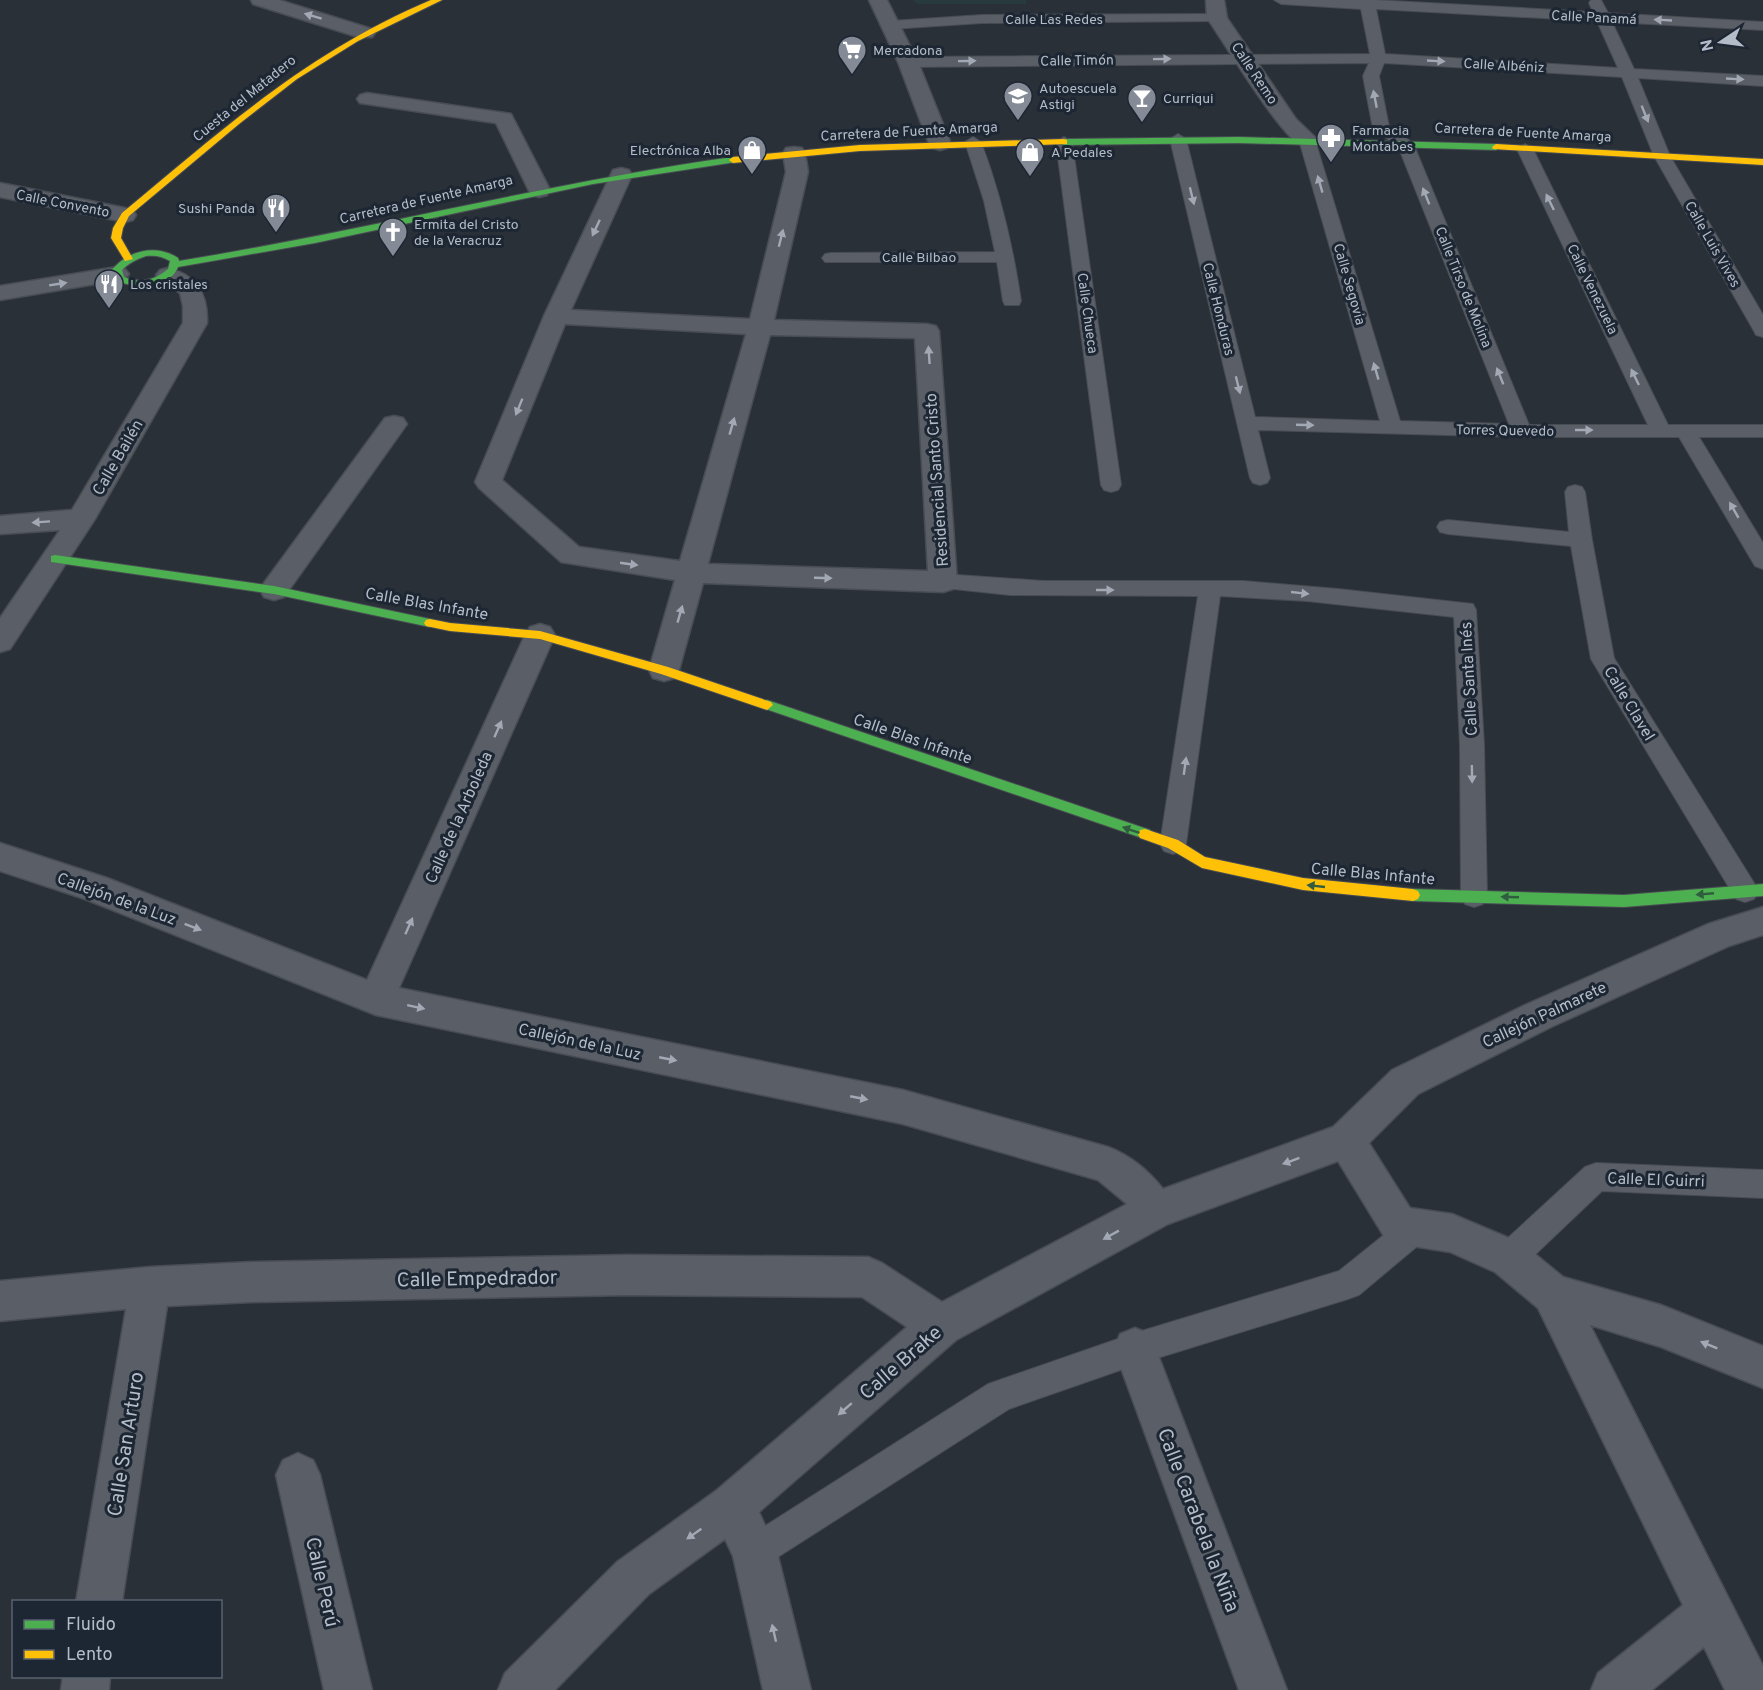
<svg xmlns="http://www.w3.org/2000/svg" width="1763" height="1690" font-family="Overpass,sans-serif">
	<style>
		.green { fill: #273a3e }
		.lines { fill: none; stroke-linecap: round; stroke-linejoin: round }
		.lane-casing { stroke: #484c53; stroke-width: 2 }
		.street-casing { stroke: #484c53; stroke-width: 3 }
		.fast-casing { stroke: #484c53; stroke-width: 2 }
		.slow-casing { stroke: #484c53; stroke-width: 2 }
		.lane { fill: #5a5e66; fill-rule: evenodd }
		.street { fill: #5a5e66; fill-rule: evenodd }
		.fast { fill: #4caf50; fill-rule: evenodd }
		.slow { fill: #ffc107; fill-rule: evenodd }
		.oneway { fill: #a2a9b5 }
		.oneway2 { fill: #305d3f }
		.labels { text-anchor: middle; stroke-width: 6; stroke-linejoin: round; paint-order: stroke }
		.far-street-label { font-size: 14px; fill: #b4bcc9; stroke: #1d2633 }
		.far-poi-label { font-size: 14px; fill: #b4bcc9; stroke: #1d2633; text-anchor: start }
		.street-label { font-size: 16px; fill: #b4bcc9; stroke: #1d2633 }
		.near-street-label { font-size: 20px; fill: #b4bcc9; stroke: #1d2633 }
	</style>
	<rect width="100%" height="100%" fill="#2a3038"/>
	<!-- green -->
	<path class="green" d="M 912,0 L 1026,0 L 1026,4 L 918,4 Z"/>
	<g class="lines">
		<!-- lane casing -->
		<g class="lane-casing">
			<g id="lane">
				<path d="M 1274,0 L 1374,0 L 1593,12 L 1589,3 L 1591,0 L 1601,0 L 1608,13 L 1763,22 L 1763,30 L 1612,22 L 1634,69 L 1763,76 L 1763,86 L 1638,78 L 1670,156 L 1763,315 L 1763,337 L 1756,335 L 1754,331 L 1654,156 L 1622,77 L 1384,63 L 1379,76 L 1389,127 L 1413,143 L 1529,425 L 1648,425 L 1517,149 L 1525,144 L 1533,149 L 1668,425 L 1763,425 L 1763,437 L 1699,437 L 1763,543 L 1763,569 L 1755,566 L 1679,437 L 1522,437 L 1258,430 L 1270,478 L 1267,483 L 1260,485 L 1253,483 L 1250,478 L 1170,139 L 1178,134 L 1186,139 L 1255,417 L 1380,421 L 1299,140 L 1307,135 L 1315,140 L 1400,421 L 1509,424 L 1398,146 L 1373,129 L 1363,76 L 1369,63 L 908,67 L 900,62 L 908,57 L 1370,54 L 1361,9 L 1281,4 ZM 1376,9 L 1597,21 L 1618,68 L 1385,54 Z"/>
				<path d="M 1217,14 L 1222,15 L 1224,18 L 1222,21 L 982,23 L 891,29 L 884,25 L 891,21 L 982,15 Z"/>
				<path d="M 973,137 L 981,142 C 1001,195 1013,247 1021,301 L 1019,305 L 1005,305 L 1003,301 L 997,262 L 825,262 L 822,258 L 825,254 L 831,253 L 995,252 L 984,201 L 965,142 Z"/>
				<path d="M 1064,137 L 1072,142 L 1121,485 L 1118,490 L 1111,492 L 1104,490 L 1101,485 L 1056,142 Z"/>
				<path d="M 1575,485 L 1582,487 L 1585,492 L 1592,540 L 1614,658 L 1754,883 L 1758,891 L 1754,899 L 1745,902 L 1736,899 L 1591,659 L 1571,546 L 1448,534 L 1440,532 L 1437,527 L 1440,522 L 1448,520 L 1569,532 L 1565,492 L 1568,487 Z"/>
				<path d="M 943,574 L 1043,581 L 1243,581 L 1338,589 L 1473,604 L 1476,610 L 1484,745 L 1487,896 L 1483,904 L 1474,907 L 1465,904 L 1461,896 L 1460,745 L 1454,617 L 1307,601 L 1220,596 L 1186,844 L 1182,851 L 1173,854 L 1164,851 L 1160,844 L 1198,596 L 1010,595 L 935,587 L 932,582 L 935,577 Z"/>
				<path d="M 1596,1163 L 1763,1170 L 1763,1198 L 1602,1191 L 1520,1269 L 1509,1273 L 1498,1269 L 1494,1258 L 1498,1247 L 1585,1167 Z"/>
				<path d="M 1416,1213 L 1427,1218 L 1431,1228 L 1427,1238 L 1359,1295 L 1348,1299 L 1135,1365 L 1009,1409 L 767,1564 L 755,1569 L 743,1564 L 738,1552 L 743,1540 L 988,1384 L 1135,1333 L 1339,1271 L 1405,1218 Z"/>
			</g>
		</g>
		<!-- street casing -->
		<g class="street-casing">
			<g id="street">
				<path d="M 251,0 L 279,0 L 372,29 L 375,33 L 372,37 L 358,37 L 253,4 Z"/>
				<path d="M 869,0 L 887,0 L 918,62 L 951,144 L 947,148 L 940,150 L 933,148 L 929,144 L 898,62 Z"/>
				<path d="M 1206,0 L 1224,0 L 1227,18 L 1296,119 L 1318,140 L 1314,144 C 1310,146 1306,147 1301,145 C 1280,136 1224,42 1207,18 Z"/>
				<path d="M 367,93 L 511,114 L 550,190 L 547,195 L 539,197 L 531,195 L 496,123 L 360,103 L 357,99 L 360,95 Z"/>
				<path d="M 794,147 L 802,148 L 805,153 L 808,172 L 774,320 L 927,324 L 936,326 L 939,331 L 957,582 L 953,589 L 943,592 L 703,583 L 679,670 L 675,678 L 664,681 L 653,678 L 649,670 L 675,580 L 561,562 L 479,488 L 475,482 L 544,316 L 613,170 L 621,168 L 629,170 L 632,175 L 571,310 L 750,319 L 786,172 L 783,153 L 786,148 ZM 565,324 L 746,334 L 680,561 L 579,547 L 502,480 ZM 770,335 L 915,338 L 928,571 L 708,564 Z"/>
				<path d="M 0,183 L 125,208 L 133,210 L 136,215 L 133,220 L 125,222 L 0,197 Z"/>
				<path d="M 117,267 L 125,269 L 129,274 L 125,279 L 0,300 L 0,286 Z"/>
				<path d="M 168,268 C 197,275 208,294 207,323 L 95,519 L 10,649 L 0,652 L 0,618 L 60,530 L 0,534 L 0,516 L 72,510 L 183,323 L 183,306 L 180,293 L 160,280 L 156,275 L 160,270 Z"/>
				<path d="M 394,416 L 403,418 L 407,424 L 284,597 L 274,600 L 264,597 L 260,590 L 264,583 L 385,418 Z"/>
				<path d="M 540,624 L 550,627 L 555,635 L 399,988 L 903,1090 L 1108,1147 C 1131,1156 1148,1170 1163,1189 L 1333,1127 L 1392,1070 L 1525,1005 L 1708,924 L 1763,907 L 1763,935 L 1729,946 L 1551,1027 L 1418,1094 L 1369,1143 L 1410,1208 L 1452,1214 L 1523,1244 L 1563,1277 L 1661,1305 L 1763,1346 L 1763,1388 L 1661,1347 L 1590,1325 L 1763,1666 L 1763,1690 L 1725,1690 L 1704,1647 L 1652,1690 L 1591,1690 L 1598,1673 L 1683,1605 L 1538,1308 L 1495,1272 L 1450,1252 L 1399,1244 L 1385,1238 L 1338,1161 L 1168,1224 L 956,1340 L 759,1512 L 777,1552 L 811,1690 L 763,1690 L 733,1556 L 725,1539 L 649,1594 L 555,1690 L 498,1690 L 505,1673 L 617,1562 L 717,1490 L 907,1327 L 862,1297 L 629,1295 L 252,1302 L 167,1306 L 122,1602 L 76,1602 L 126,1309 L 0,1321 L 0,1281 L 150,1267 L 252,1262 L 629,1255 L 868,1257 L 882,1263 L 942,1302 L 1127,1204 L 1098,1180 L 903,1124 L 376,1015 L 85,899 L 0,871 L 0,843 L 107,878 L 367,980 L 525,635 L 530,627 Z"/>
				<path d="M 1135,1328 L 1150,1334 L 1287,1690 L 1239,1690 L 1114,1349 L 1120,1334 Z"/>
				<path d="M 298,1453 L 313,1460 L 320,1475 L 372,1690 L 324,1690 L 276,1475 L 283,1460 Z"/>
				<path d="M 63,1676 L 110,1676 L 109,1690 L 61,1690 Z"/>
			</g>
		</g>
		<!-- fast casing -->
		<g class="fast-casing">
			<g id="fast">
				<path d="M 1239,137 L 1496,144 L 1500,147 L 1496,150 L 1239,143 L 1064,145 L 1060,142 L 1064,139 Z"/>
				<path d="M 733,157 L 736,158 L 736,162 L 593,184 L 315,243 L 178,267 C 169,290 135,288 117,281 L 112,270 C 128,250 157,244 178,258 L 179,261 C 365,231 547,183 733,157 ZM 146,256 C 155,255 162,256 170,261 L 168,269 C 155,280 141,284 124,277 L 122,270 C 129,263 137,259 146,256 Z"/>
				<path d="M 55,555 L 274,586 L 430,619 L 436,623 L 430,627 L 274,594 L 51,562 L 51,556 Z"/>
				<path d="M 767,700 L 1150,830 L 1152,834 L 1150,838 L 1145,839 L 763,708 L 761,705 L 763,702 Z"/>
				<path d="M 1763,884 L 1763,896 L 1624,907 L 1413,901 L 1408,899 L 1406,895 L 1408,891 L 1413,889 L 1624,895 Z"/>
			</g>
		</g>
		<!-- slow casing -->
		<g class="slow-casing">
			<g id="slow">
				<path d="M 431,0 L 442,0 L 358,41 L 297,79 L 239,124 L 129,216 L 123,228 L 121,238 L 133,259 L 125,261 L 111,238 L 113,228 L 122,213 C 223,129 308,52 431,0 Z"/>
				<path d="M 1064,139 L 1067,140 L 1067,144 L 860,151 L 733,163 L 729,160 L 733,157 L 860,145 Z"/>
				<path d="M 1496,144 L 1763,159 L 1763,165 L 1493,149 L 1492,147 Z"/>
				<path d="M 430,619 L 450,623 L 540,631 L 668,667 L 771,702 L 773,705 L 767,710 L 661,674 L 540,639 L 450,631 L 426,626 L 424,623 L 426,620 Z"/>
				<path d="M 1145,829 L 1178,840 L 1205,857 L 1303,878 L 1413,889 L 1418,891 L 1420,895 L 1418,899 L 1413,901 L 1303,890 L 1202,868 L 1168,848 L 1140,838 L 1138,834 L 1140,830 Z"/>
			</g>
		</g>
		<!-- lane -->
		<use href="#lane" class="lane"/>
		<!-- street -->
		<use href="#street" class="street"/>
		<!-- fast -->
		<use href="#fast" class="fast"/>
		<!-- slow -->
		<use href="#slow" class="slow"/>
	</g>
	<!-- one-way arrows -->
	<defs><path id="oneway-solid" d="M-6-.8H1V-3.2L6.5 0L1 3.2V.8H-6Z" transform="scale(1.5)"/></defs>
	<g class="oneway">
		<use href="#oneway-solid" transform="translate(313 16) rotate(-163)"/>
		<use href="#oneway-solid" transform="translate(1663 20) rotate(-177)"/>
		<use href="#oneway-solid" transform="translate(1162 59) rotate(-1)"/>
		<use href="#oneway-solid" transform="translate(967 61) rotate(-1)"/>
		<use href="#oneway-solid" transform="translate(1436 61) rotate(3)"/>
		<use href="#oneway-solid" transform="translate(1735 79) rotate(3)"/>
		<use href="#oneway-solid" transform="translate(1375 99) rotate(-101)"/>
		<use href="#oneway-solid" transform="translate(1645 114) rotate(68)"/>
		<use href="#oneway-solid" transform="translate(1320 184) rotate(-106)"/>
		<use href="#oneway-solid" transform="translate(1192 196) rotate(76)"/>
		<use href="#oneway-solid" transform="translate(1426 196) rotate(-112)"/>
		<use href="#oneway-solid" transform="translate(1550 202) rotate(-116)"/>
		<use href="#oneway-solid" transform="translate(596 228) rotate(115)"/>
		<use href="#oneway-solid" transform="translate(781 238) rotate(-76)"/>
		<use href="#oneway-solid" transform="translate(58 284) rotate(-9)"/>
		<use href="#oneway-solid" transform="translate(929 355) rotate(-94)"/>
		<use href="#oneway-solid" transform="translate(1376 371) rotate(-106)"/>
		<use href="#oneway-solid" transform="translate(1500 376) rotate(-112)"/>
		<use href="#oneway-solid" transform="translate(1635 377) rotate(-116)"/>
		<use href="#oneway-solid" transform="translate(1238 385) rotate(76)"/>
		<use href="#oneway-solid" transform="translate(519 407) rotate(112)"/>
		<use href="#oneway-solid" transform="translate(1305 425) rotate(2)"/>
		<use href="#oneway-solid" transform="translate(732 426) rotate(-74)"/>
		<use href="#oneway-solid" transform="translate(1584 430)"/>
		<use href="#oneway-solid" transform="translate(1734 510) rotate(-120)"/>
		<use href="#oneway-solid" transform="translate(41 522) rotate(176)"/>
		<use href="#oneway-solid" transform="translate(629 564) rotate(8)"/>
		<use href="#oneway-solid" transform="translate(823 578) rotate(2)"/>
		<use href="#oneway-solid" transform="translate(1105 590)"/>
		<use href="#oneway-solid" transform="translate(1300 593) rotate(6)"/>
		<use href="#oneway-solid" transform="translate(680 614) rotate(-74)"/>
		<use href="#oneway-solid" transform="translate(498 729) rotate(-66)"/>
		<use href="#oneway-solid" transform="translate(1185 766) rotate(-82)"/>
		<use href="#oneway-solid" transform="translate(1472 774) rotate(89)"/>
		<use href="#oneway-solid" transform="translate(409 926) rotate(-66)"/>
		<use href="#oneway-solid" transform="translate(193 927) rotate(21)"/>
		<use href="#oneway-solid" transform="translate(416 1007) rotate(12)"/>
		<use href="#oneway-solid" transform="translate(668 1059) rotate(11)"/>
		<use href="#oneway-solid" transform="translate(859 1098) rotate(11)"/>
		<use href="#oneway-solid" transform="translate(1291 1161) rotate(160)"/>
		<use href="#oneway-solid" transform="translate(1111 1235) rotate(151)"/>
		<use href="#oneway-solid" transform="translate(1709 1345) rotate(-158)"/>
		<use href="#oneway-solid" transform="translate(845 1409) rotate(139)"/>
		<use href="#oneway-solid" transform="translate(694 1534) rotate(145)"/>
		<use href="#oneway-solid" transform="translate(774 1633) rotate(-103)"/>
	</g>
	<g class="oneway2">
		<use href="#oneway-solid" transform="translate(1131 830) rotate(-161)"/>
		<use href="#oneway-solid" transform="translate(1316 886) rotate(-174)"/>
		<use href="#oneway-solid" transform="translate(1705 894) rotate(175)"/>
		<use href="#oneway-solid" transform="translate(1510 897) rotate(-178)"/>
	</g>
	<!-- icons -->
	<defs>
		<g id="supermarket-pin" transform="scale(1.5)"><path d="M0 17L-7.5 6A9.5 9.5 0 1 1 7.5 6Z" fill="#848b96" stroke="#1d2633"/><path d="M-6-5.5h2.5l.6 2H6L4.5 2H-2.5L-4.4-4H-6ZM-1.5 3.2a1.3 1.3 0 1 0 .1 0ZM3 3.2a1.3 1.3 0 1 0 .1 0Z" fill="#fff"/></g>
		<g id="school-pin" transform="scale(1.5)"><path d="M0 17L-7.5 6A9.5 9.5 0 1 1 7.5 6Z" fill="#848b96" stroke="#1d2633"/><path d="M0-5L7-2L0 1L-7-2ZM-4 1L0 2.5L4 1V4Q0 6-4 4Z" fill="#fff"/></g>
		<g id="bar-pin" transform="scale(1.5)"><path d="M0 17L-7.5 6A9.5 9.5 0 1 1 7.5 6Z" fill="#848b96" stroke="#1d2633"/><path d="M-6-5H6L.8 .8V4.5H3.5V6h-7V4.5H-.8V.8Z" fill="#fff"/></g>
		<g id="pharmacy-pin" transform="scale(1.5)"><path d="M0 17L-7.5 6A9.5 9.5 0 1 1 7.5 6Z" fill="#848b96" stroke="#1d2633"/><path d="M-2-6h4v4h4v4h-4v4h-4v-4h-4v-4h4Z" fill="#fff"/></g>
		<g id="shop-pin" transform="scale(1.5)"><path d="M0 17L-7.5 6A9.5 9.5 0 1 1 7.5 6Z" fill="#848b96" stroke="#1d2633"/><path d="M-5-2.5h2.3a2.7 3.5 0 0 1 5.4 0H5L5.5 6h-11ZM-1.5-2.5h3a1.5 2.3 0 0 0-3 0Z" fill="#fff"/></g>
		<g id="restaurant-pin" transform="scale(1.5)"><path d="M0 17L-7.5 6A9.5 9.5 0 1 1 7.5 6Z" fill="#848b96" stroke="#1d2633"/><path d="M-5-6h1v4h1v-4h1v4h1v-4h1v5L-1.5 .5V6h-2V.5L-5-1ZM5-6V6H3V1.5H1.5Q1.5-4 5-6Z" fill="#fff"/></g>
		<g id="church-pin" transform="scale(1.5)"><path d="M0 17L-7.5 6A9.5 9.5 0 1 1 7.5 6Z" fill="#848b96" stroke="#1d2633"/><path d="M-1.2-6h2.4v3.5h3.3v2.4h-3.3V6h-2.4V-.1h-3.3v-2.4h3.3Z" fill="#fff"/></g>
	</defs>
	<g fill-rule="evenodd">
		<use href="#supermarket-pin" x="852" y="50"/>
		<use href="#school-pin" x="1018" y="96"/>
		<use href="#bar-pin" x="1142" y="98"/>
		<use href="#pharmacy-pin" x="1331" y="138"/>
		<use href="#shop-pin" x="752" y="150"/>
		<use href="#shop-pin" x="1030" y="152"/>
		<use href="#restaurant-pin" x="276" y="208"/>
		<use href="#church-pin" x="393" y="232"/>
		<use href="#restaurant-pin" x="109" y="284"/>
	</g>
	<g class="labels">
		<!-- far-street labels -->
		<g class="far-street-label">
			<text transform="translate(1594 17) rotate(3)" y="5">Calle Panamá</text>
			<text x="1054" y="24">Calle Las Redes</text>
			<text transform="translate(1077 60) rotate(-1)" y="5">Calle Timón</text>
			<text transform="translate(1504 65) rotate(3)" y="5">Calle Albéniz</text>
			<text transform="translate(1255 73) rotate(56)" y="5">Calle Remo</text>
			<text transform="translate(244 98) rotate(-39)" y="5">Cuesta del Matadero</text>
			<text transform="translate(909 131) rotate(-3)" y="5">Carretera de Fuente Amarga</text>
			<text transform="translate(1523 132) rotate(3)" y="5">Carretera de Fuente Amarga</text>
			<text transform="translate(426 199) rotate(-13)" y="5">Carretera de Fuente Amarga</text>
			<text transform="translate(63 203) rotate(11)" y="5">Calle Convento</text>
			<text transform="translate(1713 244) rotate(60)" y="5">Calle Luis Vives</text>
			<text x="919" y="262">Calle Bilbao</text>
			<text transform="translate(1350 284) rotate(74)" y="5">Calle Segovia</text>
			<text transform="translate(1464 287) rotate(68)" y="5">Calle Tirso de Molina</text>
			<text transform="translate(1593 289) rotate(64)" y="5">Calle Venezuela</text>
			<text transform="translate(1219 309) rotate(76)" y="5">Calle Honduras</text>
			<text transform="translate(1088 313) rotate(82)" y="5">Calle Chueca</text>
			<text transform="translate(1505 430) rotate(1)" y="5">Torres Quevedo</text>
		</g>
		<!-- far-poi labels -->
		<g class="far-poi-label">
			<text x="873" y="55">Mercadona</text>
			<text x="1039" y="93">Autoescuela<tspan x="1039" dy="16">Astigi</tspan></text>
			<text x="1163" y="103">Curriqui</text>
			<text x="1352" y="135">Farmacia<tspan x="1352" dy="16">Montabes</tspan></text>
			<text x="731" y="155" text-anchor="end">Electrónica Alba</text>
			<text x="1051" y="157">A Pedales</text>
			<text x="255" y="213" text-anchor="end">Sushi Panda</text>
			<text x="414" y="229">Ermita del Cristo<tspan x="414" dy="16">de la Veracruz</tspan></text>
			<text x="130" y="289">Los cristales</text>
		</g>
		<!-- street labels -->
		<g class="street-label">
			<text transform="translate(117 457) rotate(-60)" y="6">Calle Bailén</text>
			<text transform="translate(936 480) rotate(-94)" y="6">Residencial Santo Cristo</text>
			<text transform="translate(427 603) rotate(10)" y="6">Calle Blas Infante</text>
			<text transform="translate(1468 679) rotate(-93)" y="6">Calle Santa Inés</text>
			<text transform="translate(1630 703) rotate(59)" y="6">Calle Clavel</text>
			<text transform="translate(913 738) rotate(19)" y="6">Calle Blas Infante</text>
			<text transform="translate(458 817) rotate(-66)" y="6">Calle de la Arboleda</text>
			<text transform="translate(1373 873) rotate(5)" y="6">Calle Blas Infante</text>
			<text transform="translate(117 898) rotate(20)" y="6">Callejón de la Luz</text>
			<text transform="translate(1544 1014) rotate(-25)" y="6">Callejón Palmarete</text>
			<text transform="translate(580 1041) rotate(12)" y="6">Callejón de la Luz</text>
			<text transform="translate(1656 1179) rotate(2)" y="6">Calle El Guirri</text>
		</g>
		<!-- near-street labels -->
		<g class="near-street-label">
			<text transform="translate(477 1278) rotate(-1)" y="7">Calle Empedrador</text>
			<text transform="translate(900 1362) rotate(-41)" y="7">Calle Brake</text>
			<text transform="translate(125 1444) rotate(-81)" y="7">Calle San Arturo</text>
			<text transform="translate(1199 1520) rotate(69)" y="7">Calle Carabela la Niña</text>
			<text transform="translate(323 1582) rotate(77)" y="7">Calle Perú</text>
		</g>
	</g>
	<!-- legend -->
	<rect x="12" y="1600" width="210" height="78" fill="#1d2633" stroke="#59626f" stroke-width="1.5"/>
	<rect x="24" y="1620" width="30" height="9" fill="#4caf50" stroke="#59626f" stroke-width="1.5"/>
	<text x="66" y="1630" font-size="18" fill="#b4bcc9">Fluido</text>
	<rect x="24" y="1650" width="30" height="9" fill="#ffc107" stroke="#59626f" stroke-width="1.5"/>
	<text x="66" y="1660" font-size="18" fill="#b4bcc9">Lento</text>
	<!-- north arrow -->
	<g transform="translate(1721 42) rotate(257)" stroke="#1d2633" stroke-width="4.5" paint-order="stroke">
	<path d="M0-4.5L10 22L0 15L-10 22Z" fill="#b4bcc9"/>
	<text y="-9" font-size="16" font-weight="bold" text-anchor="middle" fill="#b4bcc9">N</text>
	</g>
</svg>
